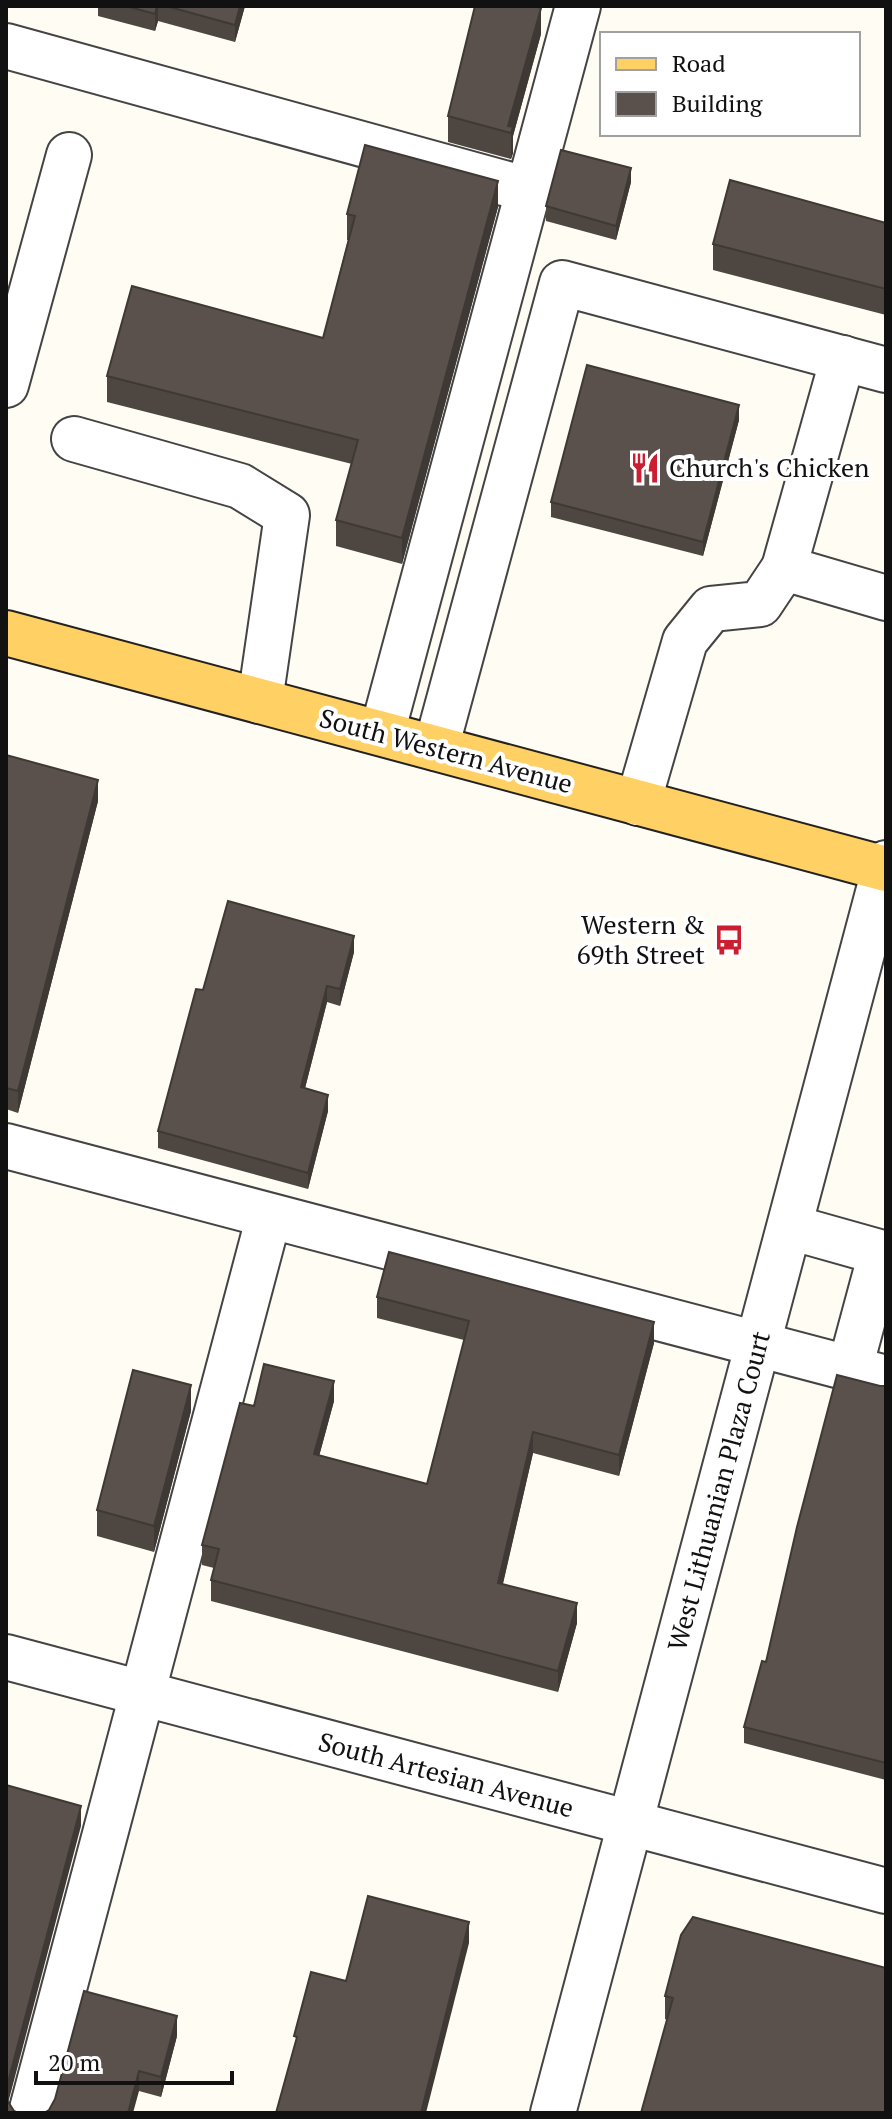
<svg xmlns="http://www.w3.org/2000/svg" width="892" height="2119" font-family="'PT Serif',serif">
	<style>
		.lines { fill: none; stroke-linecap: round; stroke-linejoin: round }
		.minor-casing { stroke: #444; stroke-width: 48 }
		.major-casing { stroke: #222; stroke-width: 48 }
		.minor { stroke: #fff; stroke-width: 44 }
		.major { stroke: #ffd064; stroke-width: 44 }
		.wall { fill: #4d4641 }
		.shaded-wall { fill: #3f3935 }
		.building { fill: #5a514c; stroke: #3f3935; stroke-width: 2 }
		.labels { text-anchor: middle; stroke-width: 8; stroke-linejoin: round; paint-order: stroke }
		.poi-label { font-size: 26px; fill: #111; stroke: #fff; text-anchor: start }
		.street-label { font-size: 26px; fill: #111; stroke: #fff }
	</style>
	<rect width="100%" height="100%" fill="#fffcf4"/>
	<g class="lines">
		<!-- minor casing -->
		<g class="minor-casing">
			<g id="minor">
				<path d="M 6,46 L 529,190"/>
				<path d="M 6,385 L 69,155"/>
				<path d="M 74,439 L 240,486 L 287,515 L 260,701"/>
				<path d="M 784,568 L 843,358"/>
				<path d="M 382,733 L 578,6"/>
				<path d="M 436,748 L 562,283 L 886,370"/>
				<path d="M 638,803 L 685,641 L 711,609 L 760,604 L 784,568 L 886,598"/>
				<path d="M 6,1146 L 886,1378"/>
				<path d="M 790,1227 L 886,1254"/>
				<path d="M 850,1368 L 881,1253"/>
				<path d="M 6,1657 L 886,1891"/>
				<path d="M 31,2113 L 269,1216"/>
				<path d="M 553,2113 L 886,863"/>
			</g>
		</g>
		<!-- major casing -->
		<g class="major-casing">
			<path id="major" d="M 6,633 L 886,869"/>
		</g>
		<!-- minor -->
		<use href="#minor" class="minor"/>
		<!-- major -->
		<use href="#major" class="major"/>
	</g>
	<!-- wall -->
	<g class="wall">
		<path d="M 98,6 L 245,6 L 235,42 L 158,21 L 155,31 L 98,16 Z"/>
		<path d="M 541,34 L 513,136 L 513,153 L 511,159 L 448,142 L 448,116 Z"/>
		<path d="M 631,182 L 616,240 L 546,221 L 546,206 Z"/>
		<path d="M 498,207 L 402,564 L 336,546 L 336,520 L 352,464 L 107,402 L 107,376 L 323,338 L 348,240 L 347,240 L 347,214 Z"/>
		<path d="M 886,223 L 886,315 L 713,270 L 713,244 Z"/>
		<path d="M 739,420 L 703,556 L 551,517 L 551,502 Z"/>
		<path d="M 6,755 L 98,801 L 18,1113 L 6,1109 Z"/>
		<path d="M 354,952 L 340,1006 L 327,1002 L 305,1088 L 328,1111 L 308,1189 L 158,1148 L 158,1131 L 203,990 Z"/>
		<path d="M 377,1297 L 654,1343 L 619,1476 L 533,1453 L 503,1584 L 577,1623 L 558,1692 L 211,1601 L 211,1580 L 214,1568 L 202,1565 L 202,1545 L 254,1406 L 334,1401 L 319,1456 L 427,1484 L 464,1340 L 377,1318 Z"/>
		<path d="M 880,1386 L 886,1386 L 886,1780 L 744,1743 L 744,1727 L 766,1662 Z"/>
		<path d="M 191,1411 L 154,1552 L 97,1536 L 97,1510 Z"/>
		<path d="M 693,1917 L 667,2020 L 665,2019 L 665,1996 Z"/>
		<path d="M 177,2036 L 161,2097 L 139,2091 L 44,2113 Z"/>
	</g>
	<!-- shaded-wall -->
	<g class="shaded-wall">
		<path d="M 158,6 L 158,21 L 155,31 L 155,14 Z"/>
		<path d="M 240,6 L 245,6 L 235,42 L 235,25 Z"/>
		<path d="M 541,8 L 541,34 L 513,136 L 513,153 L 511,159 L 511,133 L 508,126 Z"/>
		<path d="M 631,168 L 631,182 L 616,240 L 616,226 Z"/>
		<path d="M 498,181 L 498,207 L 402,564 L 402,538 Z"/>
		<path d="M 739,405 L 739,420 L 703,556 L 703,542 Z"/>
		<path d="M 98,780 L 98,801 L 18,1113 L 18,1091 Z"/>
		<path d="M 354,936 L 354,952 L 340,1006 L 340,989 Z"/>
		<path d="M 327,986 L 327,1002 L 301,1104 L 301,1087 Z"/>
		<path d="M 328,1095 L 328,1111 L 308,1189 L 308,1173 Z"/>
		<path d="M 654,1322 L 654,1343 L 619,1476 L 619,1455 Z"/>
		<path d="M 334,1381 L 334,1401 L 314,1475 L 314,1454 Z"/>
		<path d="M 191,1385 L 191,1411 L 154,1552 L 154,1526 Z"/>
		<path d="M 533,1432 L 533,1453 L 498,1604 L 498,1583 Z"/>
		<path d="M 577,1603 L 577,1623 L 558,1692 L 558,1671 Z"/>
		<path d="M 81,1806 L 81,1826 L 7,2107 L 7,2086 Z"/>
		<path d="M 469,1922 L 469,1943 L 426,2113 L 421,2113 Z"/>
		<path d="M 177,2016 L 177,2036 L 161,2097 L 161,2077 Z"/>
		<path d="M 139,2071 L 139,2091 L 133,2113 L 128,2113 Z"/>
	</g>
	<!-- building -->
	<g class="building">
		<path d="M 126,6 L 157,6 L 155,14 Z"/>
		<path d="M 166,6 L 240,6 L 235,25 Z"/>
		<path d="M 475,6 L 536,6 L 541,8 L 508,126 L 513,127 L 511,133 L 448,116 Z"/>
		<path d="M 365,145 L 498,181 L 402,538 L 336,520 L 358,440 L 107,376 L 132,286 L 323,338 L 355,216 L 347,214 Z"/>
		<path d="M 561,150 L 631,168 L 616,226 L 546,206 Z"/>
		<path d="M 730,180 L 886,223 L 886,289 L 713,244 Z"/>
		<path d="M 587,365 L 739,405 L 703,542 L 551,502 Z"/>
		<path d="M 6,755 L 98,780 L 18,1091 L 6,1088 Z"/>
		<path d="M 228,901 L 354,936 L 340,989 L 327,986 L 301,1087 L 328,1095 L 308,1173 L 158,1131 L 196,989 L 203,990 Z"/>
		<path d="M 389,1252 L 654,1322 L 619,1455 L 533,1432 L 498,1583 L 577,1603 L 558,1671 L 211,1580 L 219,1549 L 202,1545 L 240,1403 L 254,1406 L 264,1364 L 334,1381 L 314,1454 L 427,1484 L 469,1321 L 377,1297 Z"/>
		<path d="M 133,1370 L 191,1385 L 154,1526 L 97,1510 Z"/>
		<path d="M 837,1375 L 880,1386 L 886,1386 L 886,1763 L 744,1727 L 762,1661 L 766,1662 L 797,1527 Z"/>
		<path d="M 6,1785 L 81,1806 L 7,2086 L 7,2100 L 14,2111 L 18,2113 L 6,2113 Z"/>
		<path d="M 368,1896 L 469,1922 L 421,2113 L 276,2113 L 297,2037 L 294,2036 L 311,1972 L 346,1981 Z"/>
		<path d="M 693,1917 L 886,1968 L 886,2113 L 641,2113 L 673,1998 L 665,1996 L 681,1935 Z"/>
		<path d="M 84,1991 L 177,2016 L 161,2077 L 139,2071 L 128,2113 L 44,2113 L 49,2110 L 55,2099 Z"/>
	</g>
	<!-- icons -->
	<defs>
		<g id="restaurant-bare" transform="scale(2.4)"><path d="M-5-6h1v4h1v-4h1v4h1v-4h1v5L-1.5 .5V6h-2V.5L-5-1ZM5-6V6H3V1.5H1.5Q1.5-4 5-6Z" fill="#cd1d30" stroke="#fff" stroke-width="2.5" paint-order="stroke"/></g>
		<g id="bus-bare" transform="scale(2.4)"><path d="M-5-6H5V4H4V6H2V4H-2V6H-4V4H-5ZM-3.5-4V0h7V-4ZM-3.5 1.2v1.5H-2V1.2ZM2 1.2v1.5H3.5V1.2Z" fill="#cd1d30" stroke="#fff" stroke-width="2.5" paint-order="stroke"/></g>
	</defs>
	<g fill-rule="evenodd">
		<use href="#restaurant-bare" x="645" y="468"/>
		<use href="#bus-bare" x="729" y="940"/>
	</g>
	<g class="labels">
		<!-- poi labels -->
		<g class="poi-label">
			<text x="669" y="477">Church's Chicken</text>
			<text x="705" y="934" text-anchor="end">Western &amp;<tspan x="705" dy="30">69th Street</tspan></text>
		</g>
		<!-- street labels -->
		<g class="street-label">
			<text transform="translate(446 751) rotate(15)" y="9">South Western Avenue</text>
			<text transform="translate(719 1491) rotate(-75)" y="9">West Lithuanian Plaza Court</text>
			<text transform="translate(446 1775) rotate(15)" y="9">South Artesian Avenue</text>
		</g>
	</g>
	<!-- border -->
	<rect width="892" height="2119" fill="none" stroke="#111111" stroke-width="16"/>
	<!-- legend -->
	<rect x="600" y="32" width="260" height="104" fill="#ffffff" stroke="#a0a0a0" stroke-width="2"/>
	<rect x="616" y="58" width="40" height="12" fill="#ffd064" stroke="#a0a0a0" stroke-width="2"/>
	<text x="672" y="72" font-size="24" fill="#111111">Road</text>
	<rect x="616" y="92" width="40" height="24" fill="#5a514c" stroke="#a0a0a0" stroke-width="2"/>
	<text x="672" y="112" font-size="24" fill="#111111">Building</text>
	<!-- scale -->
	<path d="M36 2071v12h196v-12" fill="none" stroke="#111111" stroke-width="4"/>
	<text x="48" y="2071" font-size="24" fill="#111111" stroke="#ffffff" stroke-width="6" paint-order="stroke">20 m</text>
</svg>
